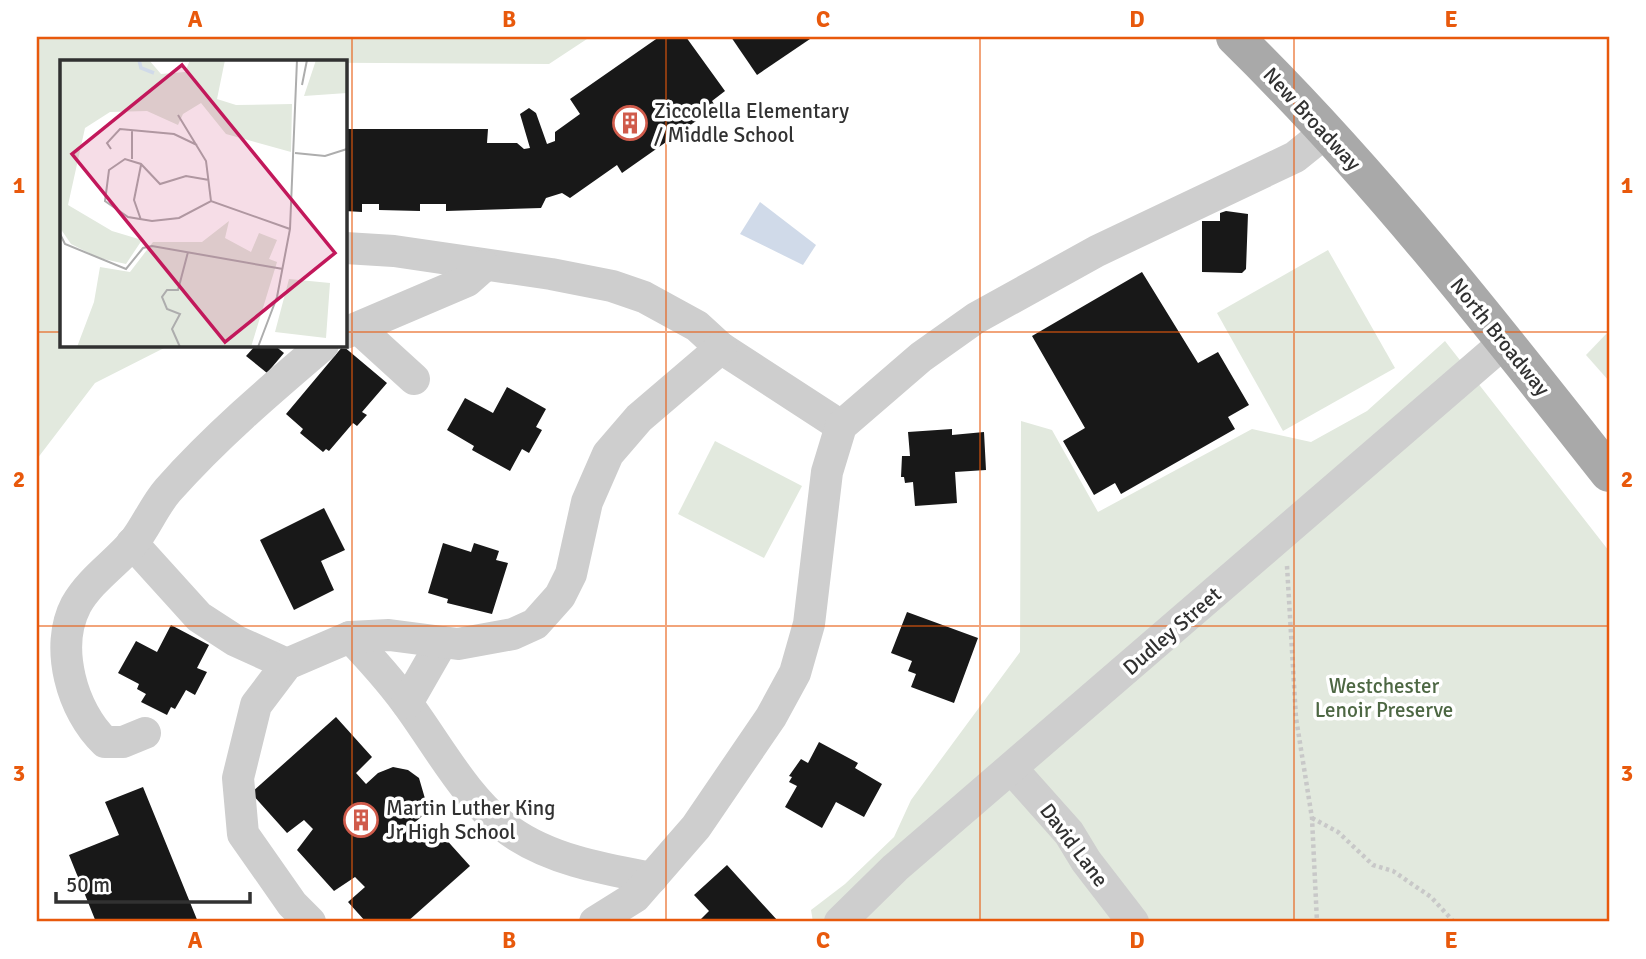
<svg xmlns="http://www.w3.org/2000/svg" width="1646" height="959" font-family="Signika,sans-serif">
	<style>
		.green { fill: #e2e9de }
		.water { fill: #d0dae9 }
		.building { fill: #181818 }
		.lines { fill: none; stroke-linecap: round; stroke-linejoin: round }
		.path { stroke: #c8c8c8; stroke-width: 4.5; stroke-dasharray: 3.5 3.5; stroke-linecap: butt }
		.minor { stroke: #cecece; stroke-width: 32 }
		.major { stroke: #a9a9a9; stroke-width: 38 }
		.grid { fill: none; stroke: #e8590c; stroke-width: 2; stroke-opacity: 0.55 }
		.labels { text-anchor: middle; stroke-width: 7; stroke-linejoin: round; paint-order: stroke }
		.poi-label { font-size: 21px; fill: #313131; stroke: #fff; text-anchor: start }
		.street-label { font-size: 21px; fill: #313131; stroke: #fff }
		.park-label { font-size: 21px; fill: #4d6743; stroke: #fff }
		.inset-river { fill: none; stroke: #d0dae9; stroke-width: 3.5 }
		.inset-road { fill: none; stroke: #adadad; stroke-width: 2 }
		.view { fill: #c2185b; fill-opacity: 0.15; stroke: #c2185b; stroke-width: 3.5 }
		.inset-edge { fill: none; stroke: #313131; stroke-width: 3.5 }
		.neatline { fill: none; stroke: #e8590c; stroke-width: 2.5 }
		.grid-label { font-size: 23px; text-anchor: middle; font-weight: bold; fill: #e8590c }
	</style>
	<rect width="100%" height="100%" fill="#fff"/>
	<!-- green -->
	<g class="green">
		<path d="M 37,37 L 590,37 L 549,64 L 61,61 L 61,345 L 170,345 L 95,383 L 37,459 Z"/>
		<path d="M 1328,250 L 1395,368 L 1283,431 L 1217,313 Z"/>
		<path d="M 1609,331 L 1609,381 L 1586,355 Z"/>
		<path d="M 1445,341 L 1609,551 L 1609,922 L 813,922 L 811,910 L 845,884 L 894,837 L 911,800 L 1020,652 L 1021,421 L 1052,430 L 1098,512 L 1252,429 L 1311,442 L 1367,411 Z"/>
		<path d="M 715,441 L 802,486 L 764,558 L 678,514 Z"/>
	</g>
	<!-- water -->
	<path class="water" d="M 760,202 L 816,245 L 803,265 L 740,234 Z"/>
	<!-- building -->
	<g class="building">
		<path d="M 659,37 L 669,39 L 686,37 L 725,91 L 712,101 L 716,107 L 622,173 L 617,165 L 570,198 L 562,193 L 546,198 L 541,208 L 446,211 L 446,204 L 420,204 L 420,211 L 379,210 L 379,204 L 362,204 L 362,212 L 345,211 L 345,129 L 488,129 L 487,143 L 517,143 L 524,149 L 530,148 L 520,114 L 529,108 L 536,113 L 547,144 L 555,141 L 555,132 L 580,114 L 570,99 Z"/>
		<path d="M 731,37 L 808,37 L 810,39 L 757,75 Z"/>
		<path d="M 1226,211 L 1248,214 L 1246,269 L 1242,273 L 1202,272 L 1202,221 L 1220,221 L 1220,213 Z"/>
		<path d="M 1142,272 L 1198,363 L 1218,352 L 1249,405 L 1228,417 L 1235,429 L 1121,494 L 1115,483 L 1094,495 L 1063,441 L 1085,428 L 1032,336 Z"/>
		<path d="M 256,345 L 274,345 L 284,353 L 267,373 L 246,356 Z"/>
		<path d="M 343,346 L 387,383 L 362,412 L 367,415 L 357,426 L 353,423 L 329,451 L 326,449 L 323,452 L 300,433 L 303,429 L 286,414 Z"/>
		<path d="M 507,387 L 546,409 L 536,427 L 542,430 L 529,453 L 522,449 L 510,471 L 472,450 L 474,446 L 447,430 L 465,398 L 493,413 Z"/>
		<path d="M 952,429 L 952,435 L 984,432 L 986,470 L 955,472 L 957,503 L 915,506 L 913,482 L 905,483 L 904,477 L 901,477 L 902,456 L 910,456 L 908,432 Z"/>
		<path d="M 324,508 L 345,550 L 321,561 L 334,590 L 294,610 L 260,540 Z"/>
		<path d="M 443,543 L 471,552 L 474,543 L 499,551 L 496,560 L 508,563 L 492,614 L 447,603 L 448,599 L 428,593 Z"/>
		<path d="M 907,612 L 978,638 L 954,703 L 911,687 L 916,674 L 908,671 L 912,661 L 891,653 Z"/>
		<path d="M 171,625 L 209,645 L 197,668 L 207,672 L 195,695 L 186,690 L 175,709 L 171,707 L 167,715 L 141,702 L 146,694 L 137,689 L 139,684 L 118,673 L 136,641 L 157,652 Z"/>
		<path d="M 336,717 L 372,757 L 356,773 L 366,784 L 378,773 L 393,767 L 408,770 L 419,778 L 426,802 L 422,816 L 407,830 L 418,842 L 434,826 L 470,866 L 407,922 L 366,922 L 348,902 L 365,887 L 355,877 L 334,891 L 297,850 L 313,829 L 304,820 L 287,833 L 251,793 Z"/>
		<path d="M 819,742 L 858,763 L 855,768 L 882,784 L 864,817 L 836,802 L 822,828 L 785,807 L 797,786 L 789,782 L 792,777 L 789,776 L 801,759 L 808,763 Z"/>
		<path d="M 143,787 L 198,922 L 96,922 L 69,855 L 119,835 L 105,802 Z"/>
		<path d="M 727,865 L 778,921 L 777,922 L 704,922 L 701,919 L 709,911 L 694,895 Z"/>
	</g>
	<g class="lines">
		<!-- path -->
		<g class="path">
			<path d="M 1287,566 L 1296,718 L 1312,818 L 1317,922"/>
			<path d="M 1312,818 L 1338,832 L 1373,865 L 1393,871 L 1431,897 L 1454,922"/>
		</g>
		<!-- minor -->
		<g class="minor">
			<path d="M 345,248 L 394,251 L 551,274 L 612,286 L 644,297 L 697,326 L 721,348 L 841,426"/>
			<path d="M 358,328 L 414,379"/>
			<path d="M 345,333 L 467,281 L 484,266"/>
			<path d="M 132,543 L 199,617 L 236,641 L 287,664"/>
			<path d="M 350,637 C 370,658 389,679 406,702 C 438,745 466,800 510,831 C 551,860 604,869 652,878"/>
			<path d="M 407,703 L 442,642"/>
			<path d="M 145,733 L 123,742 L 105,742 C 72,711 54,647 76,605 C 90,580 115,564 133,543 C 146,527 154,506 168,490 C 215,437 269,391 323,345"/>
			<path d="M 1012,769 L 1069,833 L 1086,861 L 1133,922"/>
			<path d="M 310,922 L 292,904 L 243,834 L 238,778 L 256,705 L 287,664 L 350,637 L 389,635 L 458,644 L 513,634 L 535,624 L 560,596 L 571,574 L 587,502 L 608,454 L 639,418 L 721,348"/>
			<path d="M 595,922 L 635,897 L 696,827 L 771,717 L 795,673 L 809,624 L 827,472 L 841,426 L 921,357 L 976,318 L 1097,251 L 1295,157 L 1326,132"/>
			<path d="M 840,922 L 895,868 L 1506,341"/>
		</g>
		<!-- major -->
		<path class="major" d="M 1235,37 C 1371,170 1491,323 1609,473"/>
	</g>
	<!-- grid -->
	<path class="grid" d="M 352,37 L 352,922M 666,37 L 666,922M 980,37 L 980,922M 1294,37 L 1294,922M 37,332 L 61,332M 345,332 L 1609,332M 37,626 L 1609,626"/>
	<!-- icons -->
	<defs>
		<g id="building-ring" transform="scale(1.75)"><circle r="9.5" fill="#fff" stroke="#d05b4b" stroke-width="1.5"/><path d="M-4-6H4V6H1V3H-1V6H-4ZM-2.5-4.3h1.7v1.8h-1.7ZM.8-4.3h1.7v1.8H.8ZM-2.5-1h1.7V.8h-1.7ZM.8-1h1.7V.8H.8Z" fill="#d05b4b"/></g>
	</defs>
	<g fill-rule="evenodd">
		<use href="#building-ring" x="630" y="123"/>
		<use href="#building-ring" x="361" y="820"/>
	</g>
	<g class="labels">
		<!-- poi labels -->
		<g class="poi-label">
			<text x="654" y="118">Ziccolella Elementary<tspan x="654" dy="24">/ Middle School</tspan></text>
			<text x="386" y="815">Martin Luther King<tspan x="386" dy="24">Jr High School</tspan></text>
		</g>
		<!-- street labels -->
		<g class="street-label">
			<text transform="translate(1312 119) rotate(47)" y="7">New Broadway</text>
			<text transform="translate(1500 337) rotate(51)" y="7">North Broadway</text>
			<text transform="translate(1172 631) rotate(-41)" y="7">Dudley Street</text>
			<text transform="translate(1074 845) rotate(53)" y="7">David Lane</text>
		</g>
		<!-- park labels -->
		<g class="park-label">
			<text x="1384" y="693">Westchester<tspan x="1384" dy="24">Lenoir Preserve</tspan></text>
		</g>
	</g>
	<!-- overview -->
	<g transform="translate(60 60)">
		<rect width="287" height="287" fill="#fff"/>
		<path d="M 0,0 L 89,0 L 101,14 L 125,12 L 130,0 L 165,0 L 157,39 L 176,45 L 232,44 L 231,92 L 166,74 L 141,43 L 123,54 L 118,65 L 87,51 L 50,52 L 25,68 L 8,145 L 52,171 L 82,180 L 66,204 L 39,198 L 11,184 L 0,168 ZM 256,0 L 287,0 L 287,33 L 244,36 ZM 169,161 L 165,178 L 191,192 L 199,173 L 217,180 L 209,199 L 191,192 L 217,202 L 191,287 L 17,287 L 34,242 L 40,207 L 70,212 L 93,182 L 142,182 ZM 229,219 L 270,223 L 266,278 L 215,272 Z" fill="#e2e9de"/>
		<path class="inset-river" d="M 79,0 L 81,8 L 94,13"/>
		<path class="inset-road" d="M 242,25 L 247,0M 118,55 L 146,101 L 151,141M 72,70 L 72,99M 51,89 L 47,83 L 60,69 L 114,74 L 137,85M 235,93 L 265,96 L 287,89M 81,105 L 74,140 L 81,160M 149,120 L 126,116 L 100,124 L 81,104 L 65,99 L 49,110 L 45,141 L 68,157 L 92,161 L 119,158 L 151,141 L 230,169M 0,174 L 5,184 L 66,209 L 83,188 L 92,186 L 223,209M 120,287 L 112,269 L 120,254 L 107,249 L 102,237 L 107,230 L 118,230 L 128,192M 198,287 L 217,237 L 230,169 L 237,0"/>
		<path class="view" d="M 122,5 L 275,193 L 165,282 L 12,94 Z"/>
		<rect width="287" height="287" class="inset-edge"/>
	</g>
	<!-- border -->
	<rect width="1646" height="959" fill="none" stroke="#ffffff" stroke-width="77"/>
	<!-- scale -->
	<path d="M56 892v10h194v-10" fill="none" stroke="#313131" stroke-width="3.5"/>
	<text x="66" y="892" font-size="21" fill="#313131" stroke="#ffffff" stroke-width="5" paint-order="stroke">50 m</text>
	<rect x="38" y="38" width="1570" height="882" class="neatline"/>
	<g class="grid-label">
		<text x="195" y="27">A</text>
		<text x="509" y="27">B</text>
		<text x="823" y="27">C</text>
		<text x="1137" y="27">D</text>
		<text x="1451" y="27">E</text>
		<text x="19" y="193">1</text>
		<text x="1627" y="193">1</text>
		<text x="19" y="487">2</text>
		<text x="1627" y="487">2</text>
		<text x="19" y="781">3</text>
		<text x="1627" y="781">3</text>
		<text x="195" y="948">A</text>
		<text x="509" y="948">B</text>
		<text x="823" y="948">C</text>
		<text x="1137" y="948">D</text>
		<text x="1451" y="948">E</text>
	</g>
</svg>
